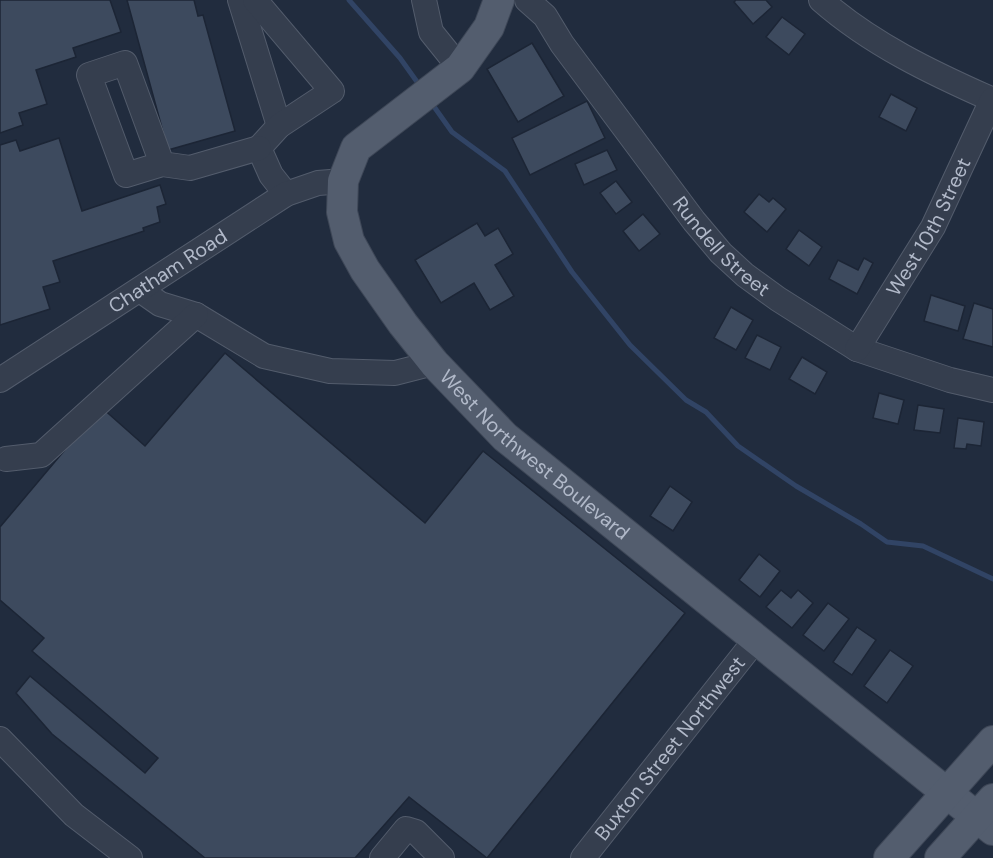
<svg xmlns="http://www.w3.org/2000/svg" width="993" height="858" font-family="'DM Sans',sans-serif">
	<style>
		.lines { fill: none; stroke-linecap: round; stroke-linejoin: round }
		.stream { stroke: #314465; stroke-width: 5 }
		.building { fill: #3d4a5e; stroke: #1c2535; stroke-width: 1.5 }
		.minor-casing { stroke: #535c6c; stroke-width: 26 }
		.major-casing { stroke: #3e4757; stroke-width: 32 }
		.minor { stroke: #353e4e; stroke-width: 24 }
		.major { stroke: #535d6e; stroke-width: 30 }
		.labels { text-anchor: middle; stroke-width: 4.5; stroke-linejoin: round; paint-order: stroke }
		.street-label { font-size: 20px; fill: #b1b9c9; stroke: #1a2333 }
	</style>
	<rect width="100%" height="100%" fill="#212c3e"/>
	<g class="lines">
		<!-- stream -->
		<g class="stream">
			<path d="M 349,0 L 400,58 L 420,86"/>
			<path d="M 430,101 L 452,132 L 505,171 L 572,272 L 630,345 L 686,400 L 706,412 L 738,446 L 796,486 L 861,524 L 887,542 L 923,546 L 993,579"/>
		</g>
	</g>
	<!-- building -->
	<g class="building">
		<path d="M 0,0 L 110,0 L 121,32 L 73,48 L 76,57 L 36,70 L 47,104 L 19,113 L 23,125 L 0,133 Z"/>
		<path d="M 127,0 L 194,0 L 198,16 L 203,15 L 235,131 L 168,150 Z"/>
		<path d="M 736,0 L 766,0 L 772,7 L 753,24 L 734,2 Z"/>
		<path d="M 782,17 L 805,34 L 789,55 L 766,37 Z"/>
		<path d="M 532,43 L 564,96 L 518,122 L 487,69 Z"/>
		<path d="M 891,94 L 917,108 L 906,131 L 879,117 Z"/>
		<path d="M 587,101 L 605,138 L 530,175 L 512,138 Z"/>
		<path d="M 59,138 L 82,211 L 160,185 L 166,204 L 157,207 L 160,222 L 143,228 L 144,231 L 53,261 L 60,282 L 43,287 L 50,309 L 0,325 L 0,145 L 16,140 L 20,151 Z"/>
		<path d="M 607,150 L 617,170 L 584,185 L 575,164 Z"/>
		<path d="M 616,181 L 632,202 L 616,214 L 600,193 Z"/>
		<path d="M 759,194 L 769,202 L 773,198 L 786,209 L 767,232 L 744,212 Z"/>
		<path d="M 643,214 L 660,234 L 639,251 L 623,231 Z"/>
		<path d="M 477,223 L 485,236 L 498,228 L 513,254 L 495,265 L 514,296 L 490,310 L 474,283 L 441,303 L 415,260 Z"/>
		<path d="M 799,230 L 822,247 L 809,266 L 786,249 Z"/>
		<path d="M 864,258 L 873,263 L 857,294 L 829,279 L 838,260 L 858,270 Z"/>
		<path d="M 931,295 L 965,306 L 958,331 L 924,321 Z"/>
		<path d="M 974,303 L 993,309 L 993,347 L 963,339 Z"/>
		<path d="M 731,307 L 753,320 L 736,350 L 714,338 Z"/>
		<path d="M 757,335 L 781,347 L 770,370 L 745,358 Z"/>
		<path d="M 225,353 L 425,523 L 483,451 L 685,613 L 487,858 L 409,797 L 355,858 L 205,858 L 52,734 L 16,693 L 30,676 L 145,773 L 158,758 L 32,651 L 44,638 L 0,600 L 0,527 L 101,407 L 145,446 Z"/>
		<path d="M 802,357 L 827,372 L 815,394 L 789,379 Z"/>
		<path d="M 879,393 L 904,400 L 898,424 L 873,418 Z"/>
		<path d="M 918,405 L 944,409 L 940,433 L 914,430 Z"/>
		<path d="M 958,418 L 984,422 L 981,446 L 967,444 L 966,449 L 954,448 Z"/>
		<path d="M 670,486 L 692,502 L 673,531 L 650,516 Z"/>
		<path d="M 759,554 L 780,571 L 760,597 L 739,580 Z"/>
		<path d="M 781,590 L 791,598 L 798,590 L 813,603 L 792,628 L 766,607 Z"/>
		<path d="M 828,603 L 849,619 L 824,651 L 803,635 Z"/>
		<path d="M 857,627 L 876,640 L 852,675 L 833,662 Z"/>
		<path d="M 890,650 L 913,666 L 887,703 L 864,686 Z"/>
	</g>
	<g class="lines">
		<!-- minor casing -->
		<g class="minor-casing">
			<g id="minor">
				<path d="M 240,0 L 279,126"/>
				<path d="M 255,0 L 332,91 L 279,126 L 259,148 L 271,175 L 286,194"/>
				<path d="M 424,0 L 431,32 L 460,68"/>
				<path id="s1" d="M 527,0 L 545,16 L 562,44 L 694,221 L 721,253 L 745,275 L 778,299 L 857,349 L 950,380 L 993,390"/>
				<path d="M 821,0 C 871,44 932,73 993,100"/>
				<path d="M 162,164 L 125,63 L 89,75 L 126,175 L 162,164 L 190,168 L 259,148"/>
				<path d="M 140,290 L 160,304 L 196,315 L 264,356 L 330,371 L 395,373 L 434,363"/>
				<path id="s2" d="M 857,349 L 933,227 L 992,100"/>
				<path id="s3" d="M 0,380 L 286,194 L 318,183 L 343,181"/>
				<path d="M 6,459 L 41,455 L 196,315"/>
				<path d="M 0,739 L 74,815 L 130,858"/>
				<path d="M 382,858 L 406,829 L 416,832 L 442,858"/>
				<path id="s4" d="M 583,858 L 757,638"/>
			</g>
		</g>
		<!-- major casing -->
		<g class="major-casing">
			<g id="major">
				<path id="s5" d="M 499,0 L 489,27 L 460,68 L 356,148 L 343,181 L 342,212 L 349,241 L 365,270 L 403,324 L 434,363 L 505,437 L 993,830"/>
				<path d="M 889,858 L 993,741"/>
				<path d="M 940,858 L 993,799"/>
			</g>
		</g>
		<!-- minor -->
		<use href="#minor" class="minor"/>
		<!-- major -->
		<use href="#major" class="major"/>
	</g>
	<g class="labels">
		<!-- street labels -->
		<g class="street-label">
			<text dy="7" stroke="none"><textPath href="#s2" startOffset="142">West 10th Street</textPath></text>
			<text dy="7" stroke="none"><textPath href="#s1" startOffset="315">Rundell Street</textPath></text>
			<text dy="7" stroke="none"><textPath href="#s3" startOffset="200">Chatham Road</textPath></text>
			<text dy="7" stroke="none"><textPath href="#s5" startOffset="592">West Northwest Boulevard</textPath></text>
			<text dy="7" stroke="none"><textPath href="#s4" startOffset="140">Buxton Street Northwest</textPath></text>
		</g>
	</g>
</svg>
